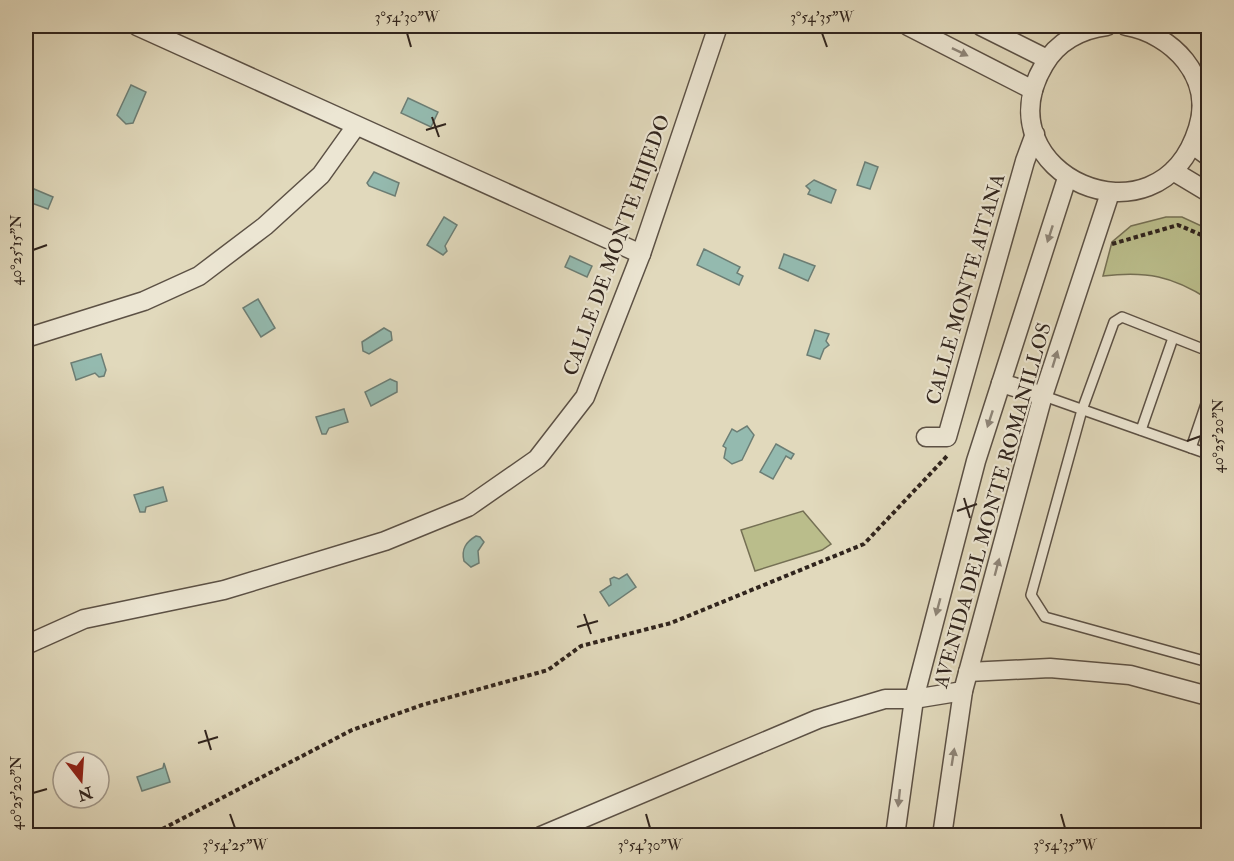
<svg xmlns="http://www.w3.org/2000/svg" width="1234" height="861" font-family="'IM FELL Double Pica',serif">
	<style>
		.green { fill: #babd8b; stroke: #757054; stroke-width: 1.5 }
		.water { fill: #94baaf; stroke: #6c7e75; stroke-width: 1.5 }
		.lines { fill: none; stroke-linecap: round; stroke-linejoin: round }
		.lane-casing { stroke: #5c5145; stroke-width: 12 }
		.street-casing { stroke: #5c5145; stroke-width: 21 }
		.path { stroke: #30241d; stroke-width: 4; stroke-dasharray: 4.5 3; stroke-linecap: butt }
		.lane { stroke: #ece6d3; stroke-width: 9 }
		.street { stroke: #ece6d3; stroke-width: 18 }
		.oneway { fill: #8e8578 }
		.ticks { fill: none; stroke: #30241d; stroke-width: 2 }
		.labels { text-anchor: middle; stroke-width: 4.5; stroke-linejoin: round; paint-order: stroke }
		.street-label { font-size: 20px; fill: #30241d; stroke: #ece6d3 }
		.neatline { fill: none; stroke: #30241d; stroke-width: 2 }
		.ticks-label { font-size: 15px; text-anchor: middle; fill: #30241d }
	</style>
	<rect width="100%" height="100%" fill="#e1d9bc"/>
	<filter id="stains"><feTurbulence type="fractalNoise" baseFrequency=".00333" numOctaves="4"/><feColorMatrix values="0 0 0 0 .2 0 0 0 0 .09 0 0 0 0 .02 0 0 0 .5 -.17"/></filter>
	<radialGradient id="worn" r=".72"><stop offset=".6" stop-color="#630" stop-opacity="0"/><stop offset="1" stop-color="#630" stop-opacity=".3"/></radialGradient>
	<!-- green -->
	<g class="green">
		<path d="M 1166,217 L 1182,217 L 1208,229 L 1208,299 C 1172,276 1147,271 1103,276 L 1112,242 L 1131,226 Z"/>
		<path d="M 803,511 L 831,544 L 822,550 L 755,571 L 741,530 Z"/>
	</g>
	<!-- water -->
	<g class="water">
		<path d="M 131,85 L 146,92 L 133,123 L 126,124 L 117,115 Z"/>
		<path d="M 408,98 L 438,112 L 431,127 L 401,113 Z"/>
		<path d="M 865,162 L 878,167 L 870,189 L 857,185 Z"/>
		<path d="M 374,172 L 399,183 L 395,196 L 369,186 L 367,183 Z"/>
		<path d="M 814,180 L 836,190 L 831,203 L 808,194 L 810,190 L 806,186 Z"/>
		<path d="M 27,186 L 53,197 L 48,209 L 26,201 Z"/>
		<path d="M 444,217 L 457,225 L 445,246 L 447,251 L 443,255 L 427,245 Z"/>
		<path d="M 704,249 L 740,267 L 737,273 L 743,276 L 739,285 L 697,265 Z"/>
		<path d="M 784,254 L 815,266 L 808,281 L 779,268 Z"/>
		<path d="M 570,256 L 592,266 L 587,277 L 565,267 Z"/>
		<path d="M 258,299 L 275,328 L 261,337 L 243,308 Z"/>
		<path d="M 384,328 L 391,332 L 392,340 L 369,354 L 363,351 L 362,342 Z"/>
		<path d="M 815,330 L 829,334 L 826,341 L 829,345 L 824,349 L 820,359 L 807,355 Z"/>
		<path d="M 101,354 L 106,370 L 104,376 L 99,377 L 95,373 L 76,380 L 71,363 Z"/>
		<path d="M 390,379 L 397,382 L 397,392 L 371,406 L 365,392 Z"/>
		<path d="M 344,409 L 348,422 L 329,428 L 326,434 L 322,434 L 316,417 Z"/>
		<path d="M 747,426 L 754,435 L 742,460 L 732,464 L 724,458 L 726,448 L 723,446 L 732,429 L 737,432 Z"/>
		<path d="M 776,444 L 794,454 L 791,459 L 786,456 L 773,479 L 760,472 Z"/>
		<path d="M 163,487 L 167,501 L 146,507 L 145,512 L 140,512 L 134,495 Z"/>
		<path d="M 476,536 L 480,537 L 484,542 L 478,551 L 479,563 L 471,567 L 464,561 C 461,549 466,542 476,536 Z"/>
		<path d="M 627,574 L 636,587 L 609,606 L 600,592 L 611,585 L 610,579 L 614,577 L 619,579 Z"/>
		<path d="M 164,763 L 170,782 L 142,791 L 137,777 L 163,768 Z"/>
	</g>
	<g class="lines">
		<!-- lane casing -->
		<g class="lane-casing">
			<g id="lane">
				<path d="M 1208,351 L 1122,317 L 1114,322 L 1082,410 L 1031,595 L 1045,617 L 1208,662"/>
				<path d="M 1044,396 L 1208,454"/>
				<path d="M 1141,430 L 1173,338"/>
				<path d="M 1191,448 L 1208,398"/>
			</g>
		</g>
		<!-- street casing -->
		<g class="street-casing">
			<g id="street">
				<path d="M 137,26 L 641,254"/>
				<path d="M 908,26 L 1033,90"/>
				<path d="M 981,26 L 1047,59"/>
				<path d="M 1107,26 C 1081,29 1057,42 1044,65 C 980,173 1159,254 1198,128 C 1214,77 1172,34 1126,26"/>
				<path d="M 1193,145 L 1208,156"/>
				<path d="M 1173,171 L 1208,192"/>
				<path d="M 26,338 L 144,301 L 199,276 L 265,226 L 321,175 L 356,126"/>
				<path d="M 1001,383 L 1044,396"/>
				<path d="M 926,437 L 947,437 L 1025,161 L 1035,134"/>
				<path d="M 26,645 L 84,619 L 224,590 L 385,541 L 468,507 L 537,459 L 585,397 L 641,254 L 718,26"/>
				<path d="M 968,672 L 1050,668 L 1130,675 L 1208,696"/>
				<path d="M 541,836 L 818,719 L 885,699 L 914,699 L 963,691"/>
				<path d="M 895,836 L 914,699 L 976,461 L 1067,178"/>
				<path d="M 942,836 L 963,691 L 1042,399 L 1110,193"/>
			</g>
		</g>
		<!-- path -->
		<g class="path">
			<path d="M 1112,244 L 1178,225 L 1204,236 L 1208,230"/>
			<path d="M 149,836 L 352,730 L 422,705 L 548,670 L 581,646 L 671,623 L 864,544 L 947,456"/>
		</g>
		<!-- lane -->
		<use href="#lane" class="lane"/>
		<!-- street -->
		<use href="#street" class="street"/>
	</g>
	<!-- one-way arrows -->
	<defs><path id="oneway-solid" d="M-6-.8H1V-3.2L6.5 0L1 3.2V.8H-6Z" transform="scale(1.5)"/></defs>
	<g class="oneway">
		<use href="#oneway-solid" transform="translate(960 52) rotate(26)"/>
		<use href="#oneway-solid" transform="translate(1050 234) rotate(108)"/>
		<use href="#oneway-solid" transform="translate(1055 359) rotate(-73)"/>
		<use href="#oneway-solid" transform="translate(990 419) rotate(108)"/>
		<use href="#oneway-solid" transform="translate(997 567) rotate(-75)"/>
		<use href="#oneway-solid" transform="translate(938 607) rotate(105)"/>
		<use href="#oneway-solid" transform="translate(953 757) rotate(-81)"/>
		<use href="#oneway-solid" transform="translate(899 798) rotate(96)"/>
	</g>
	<!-- ticks -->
	<path class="ticks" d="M 407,33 L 411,47M 822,33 L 827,47M 432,117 L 439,137M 426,130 L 446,124M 33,250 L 47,245M 1187,441 L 1201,436M 964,498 L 970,518M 957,511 L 977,504M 584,614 L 591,634M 577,627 L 598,621M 205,730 L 211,750M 198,743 L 218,737M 33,793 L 47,789M 230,814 L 235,828M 646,814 L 650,828M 1061,814 L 1065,828"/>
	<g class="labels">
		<!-- street labels -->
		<g class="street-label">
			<text transform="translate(616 245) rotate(-70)" y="7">CALLE DE MONTE HIJEDO</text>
			<text transform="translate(965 289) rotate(-74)" y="7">CALLE MONTE AITANA</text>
			<text transform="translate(992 505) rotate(-74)" y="7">AVENIDA DEL MONTE ROMANILLOS</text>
		</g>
	</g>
	<!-- margin -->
	<rect width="1234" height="861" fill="none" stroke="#e1d9bc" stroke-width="66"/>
	<!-- north arrow -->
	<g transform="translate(81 780) rotate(163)"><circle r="28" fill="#ece6d3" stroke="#a1988a" stroke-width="1.5"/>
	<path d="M0-4.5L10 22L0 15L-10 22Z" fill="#8f2418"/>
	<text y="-9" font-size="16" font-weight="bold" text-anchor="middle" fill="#30241d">N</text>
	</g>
	<rect x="33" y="33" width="1168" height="795" class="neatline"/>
	<g class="ticks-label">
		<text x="407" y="22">3°54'30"W</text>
		<text x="822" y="22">3°54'35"W</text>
		<text transform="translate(16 250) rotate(-90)" y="5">40°25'15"N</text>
		<text transform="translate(1218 436) rotate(-90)" y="5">40°25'20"N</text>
		<text transform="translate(16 793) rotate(-90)" y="5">40°25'20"N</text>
		<text x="235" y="850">3°54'25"W</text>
		<text x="650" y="850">3°54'30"W</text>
		<text x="1065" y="850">3°54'35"W</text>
	</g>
	<rect width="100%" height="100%" filter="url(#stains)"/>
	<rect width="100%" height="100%" fill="url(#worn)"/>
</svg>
